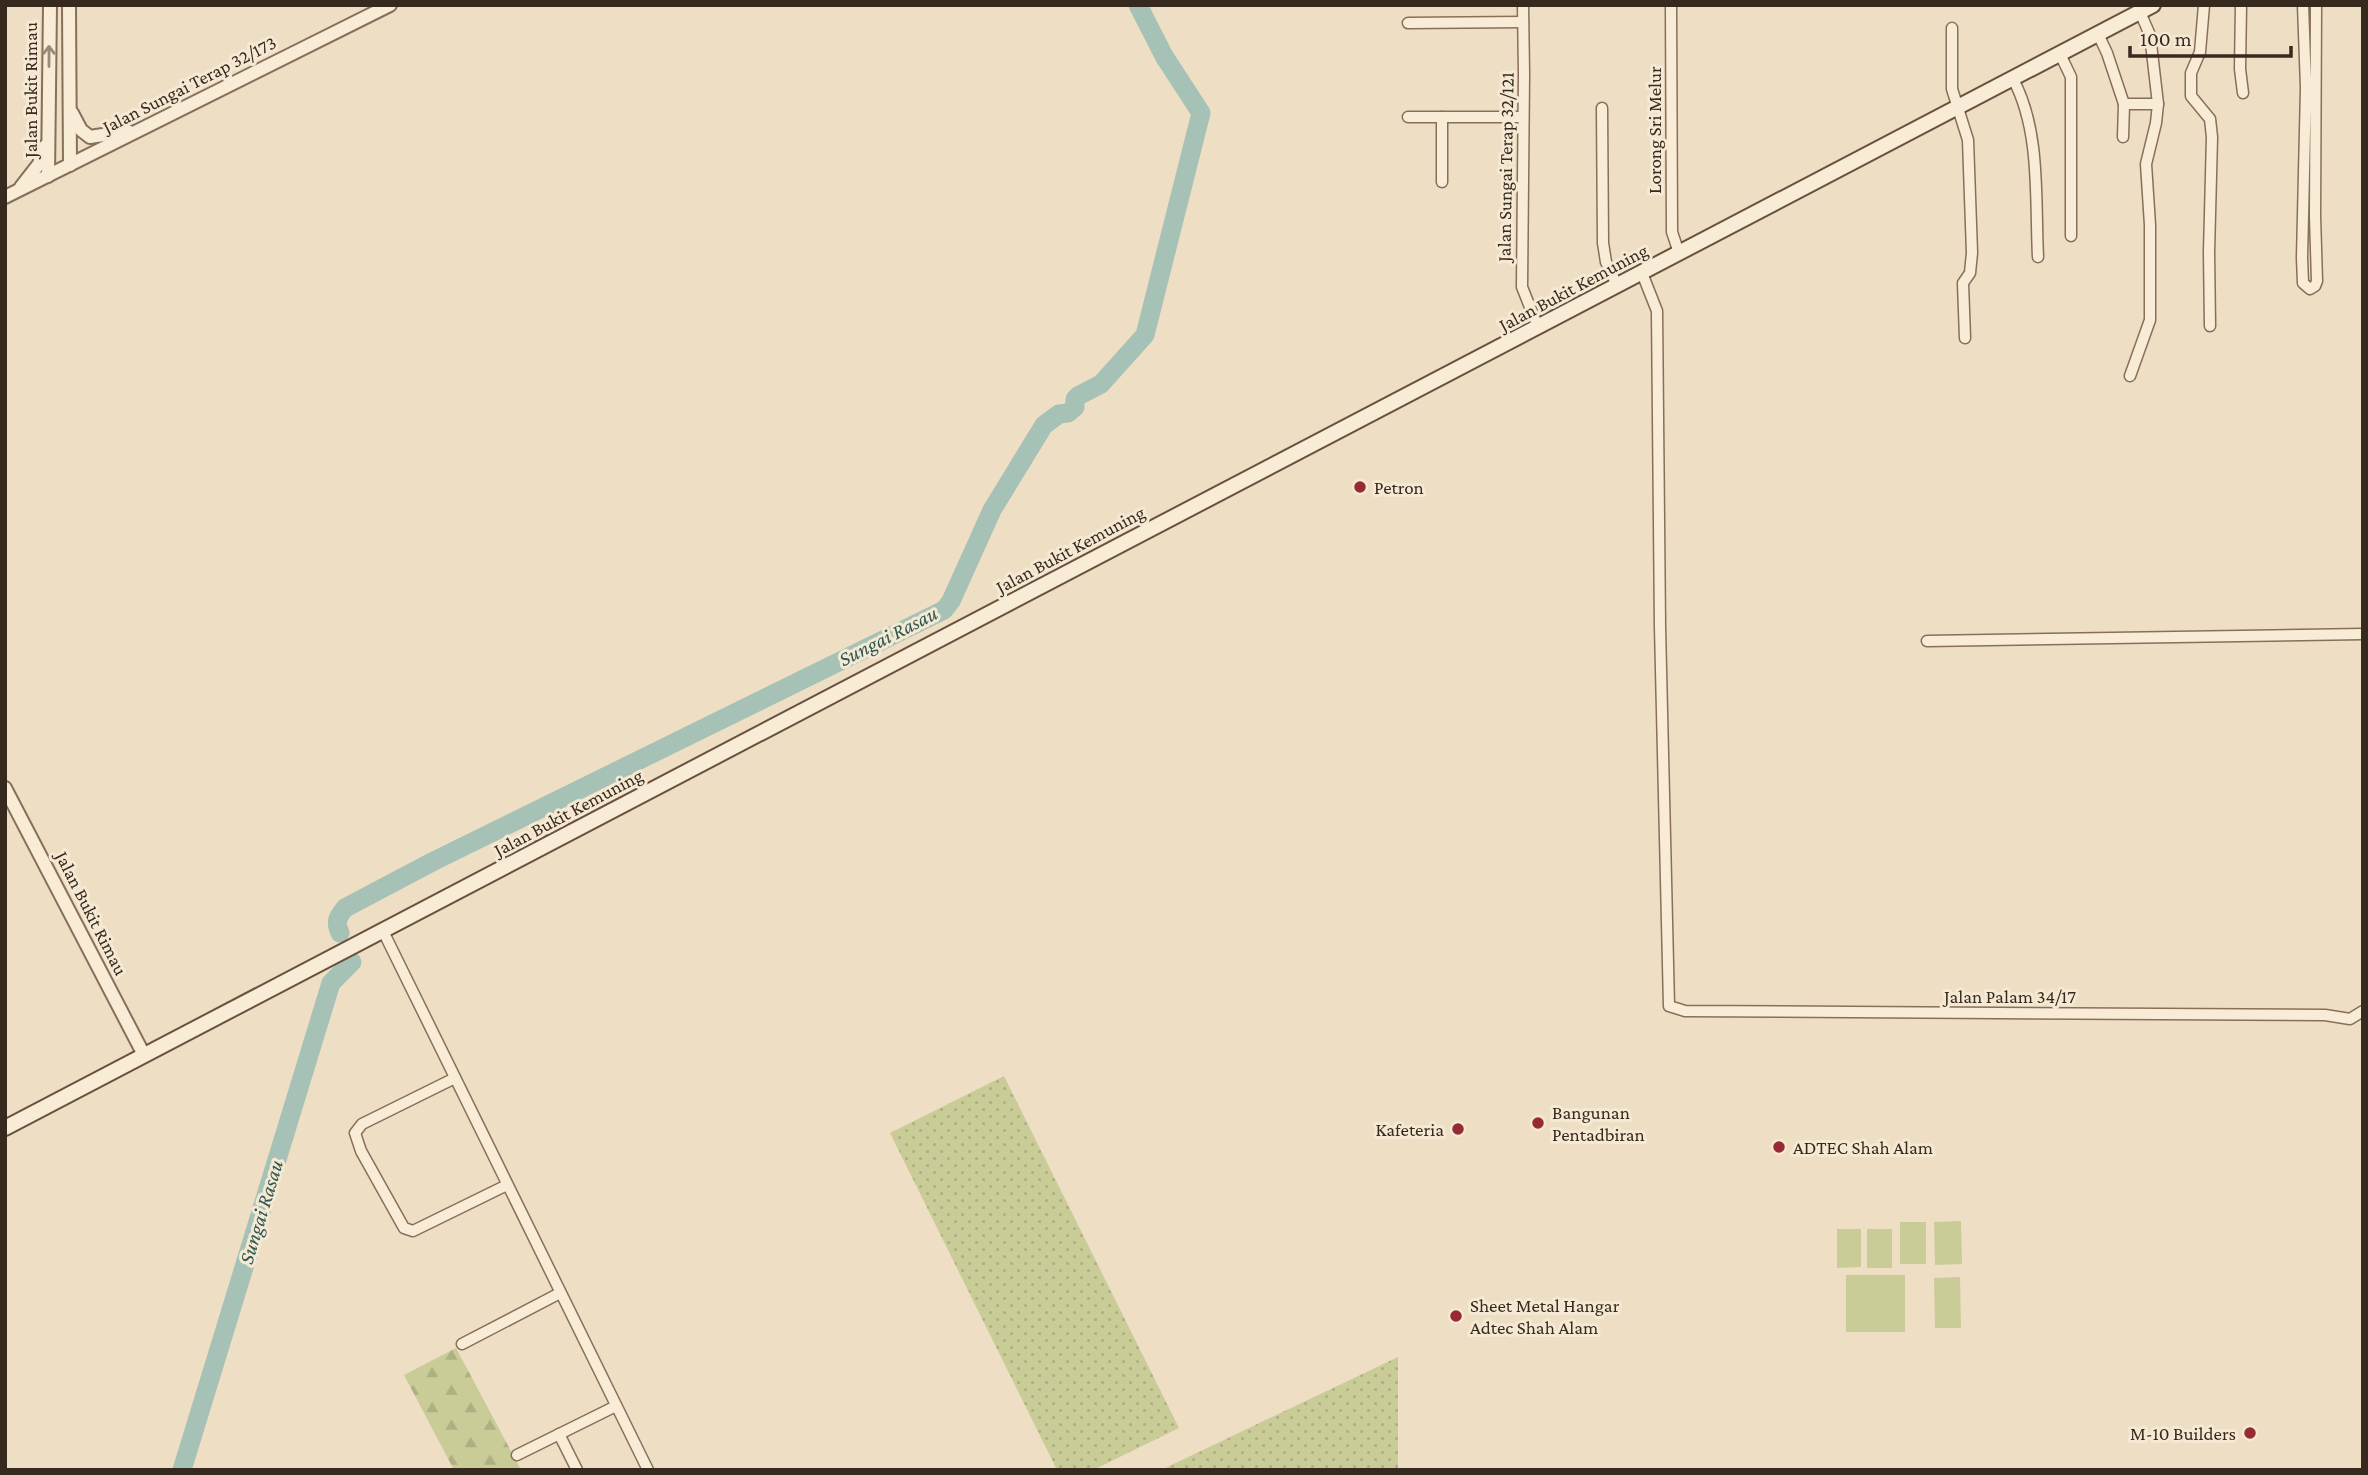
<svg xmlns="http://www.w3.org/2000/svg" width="2368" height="1475" font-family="'Crimson Pro',serif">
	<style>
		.grass { fill: url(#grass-dots) }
		.forest { fill: url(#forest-firs) }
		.green { fill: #cacc98 }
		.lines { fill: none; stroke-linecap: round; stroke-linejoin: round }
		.river { stroke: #a6c1b6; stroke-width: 19 }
		.minor-casing { stroke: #886f5a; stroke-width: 13 }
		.tertiary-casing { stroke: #886f5a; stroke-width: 16 }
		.secondary-casing { stroke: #6a503e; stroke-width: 18 }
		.minor { stroke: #f8ecd7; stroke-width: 10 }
		.tertiary { stroke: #f8ecd7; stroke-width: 12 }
		.secondary { stroke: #f8ecd7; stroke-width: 14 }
		.oneway { stroke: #988a7a }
		.poi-dot { fill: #962b35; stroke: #f5e9d3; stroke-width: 2.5 }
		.labels { text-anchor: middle; stroke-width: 6; stroke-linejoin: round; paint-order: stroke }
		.street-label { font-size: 19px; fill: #38291e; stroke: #f5e9d3 }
		.poi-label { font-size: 19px; fill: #38291e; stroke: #f5e9d3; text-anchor: start }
		.water-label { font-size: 21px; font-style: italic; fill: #2e5851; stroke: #f5e9d3 }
	</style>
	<defs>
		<pattern id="grass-dots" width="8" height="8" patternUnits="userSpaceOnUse" patternTransform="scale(1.75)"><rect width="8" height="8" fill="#cacc98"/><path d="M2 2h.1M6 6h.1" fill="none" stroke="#aeaf83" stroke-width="1.8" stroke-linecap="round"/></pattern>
		<pattern id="forest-firs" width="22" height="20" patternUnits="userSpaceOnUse" patternTransform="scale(1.75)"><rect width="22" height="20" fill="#cacc98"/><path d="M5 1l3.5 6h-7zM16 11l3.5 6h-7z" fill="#aeaf83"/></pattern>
	</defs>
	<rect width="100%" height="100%" fill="#eedec4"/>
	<!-- grass -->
	<g class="grass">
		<path d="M 1004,1076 L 1179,1428 L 1093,1470 L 1057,1470 L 890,1133 Z"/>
		<path d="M 1398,1357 L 1398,1470 L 1161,1470 Z"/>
	</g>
	<!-- forest -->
	<path class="forest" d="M 456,1348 L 521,1470 L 454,1470 L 404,1375 Z"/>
	<!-- green -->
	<g class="green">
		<path d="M 1961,1221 L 1962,1264 L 1935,1265 L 1934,1222 Z"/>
		<rect x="1900" y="1222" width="26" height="42"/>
		<path d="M 1837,1229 L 1861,1229 L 1861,1267 L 1837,1268 Z"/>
		<rect x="1867" y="1229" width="25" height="39"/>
		<rect x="1846" y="1275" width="59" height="57"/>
		<path d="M 1960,1277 L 1961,1328 L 1935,1328 L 1934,1278 Z"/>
	</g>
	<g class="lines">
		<!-- river -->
		<g class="river">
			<path d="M 340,933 C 335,922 337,918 345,908 L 432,862 L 944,610 L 951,601 L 992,510 L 1044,425 L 1059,414 L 1068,413 L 1075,407 L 1075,399 L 1078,396 L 1101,384 L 1145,335 L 1201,113 L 1164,56 L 1138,5"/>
			<path d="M 182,1470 L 331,983 L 352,962"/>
		</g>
		<!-- minor casing -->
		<g class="minor-casing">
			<g id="minor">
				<path d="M 1523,5 L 1524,74 L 1522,287 L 1538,327"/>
				<path d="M 1671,5 L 1672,232 L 1679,253"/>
				<path d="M 2204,5 L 2200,52 L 2191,73 L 2191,96 L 2210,119 L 2212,137 L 2209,252 L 2210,326"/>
				<path d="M 2241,5 L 2240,69 L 2243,93"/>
				<path d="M 2303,5 L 2306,88 L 2302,258 L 2303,283 L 2310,289 L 2315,286 L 2317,281 L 2315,216 L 2316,5"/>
				<path d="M 1408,23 L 1523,22"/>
				<path d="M 1952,28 L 1952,89 L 1968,140 L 1972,253 L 1970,273 L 1963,283 L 1965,338"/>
				<path d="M 2098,34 L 2107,53 L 2124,104 L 2123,137"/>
				<path d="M 2060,54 L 2071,77 L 2071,236"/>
				<path d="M 2013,79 C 2041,131 2035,199 2038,257"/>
				<path d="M 2124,104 L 2158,104"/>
				<path d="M 1602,108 L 1603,243 L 1606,262 L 1617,285"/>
				<path d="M 1408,117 L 1523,117"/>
				<path d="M 1442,117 L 1442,182"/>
				<path d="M 1642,273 L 1657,311 L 1660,627 L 1669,1006 L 1685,1011 L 2325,1015 L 2350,1019 L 2363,1011"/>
				<path d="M 2130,376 L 2150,320 L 2150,225 L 2146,164 L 2156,123 L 2158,104 L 2150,35 L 2140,12"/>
				<path d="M 1927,641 L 2363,634"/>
				<path d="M 383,931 L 648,1470"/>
				<path d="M 455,1078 L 362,1124 L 355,1133 L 361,1151 L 404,1228 L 413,1231 L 507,1185"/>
				<path d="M 462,1344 L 560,1293"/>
				<path d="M 559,1434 L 577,1470"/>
				<path d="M 517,1455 L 616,1406"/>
			</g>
		</g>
		<!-- tertiary casing -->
		<g class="tertiary-casing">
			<g id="tertiary">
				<path d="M 69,5 L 70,165"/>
				<path d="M 72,113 L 81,130 L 90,137 L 128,131"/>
				<path d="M 48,176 L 50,5"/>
				<path d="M 21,187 L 39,164 L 45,146"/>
				<path d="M 5,197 L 390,5"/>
				<path d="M 5,788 L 144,1055"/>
			</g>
		</g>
		<!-- secondary casing -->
		<g class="secondary-casing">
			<path id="secondary" d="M 5,1128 L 2153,5"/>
		</g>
		<!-- minor -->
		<use href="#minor" class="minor"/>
		<!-- tertiary -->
		<use href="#tertiary" class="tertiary"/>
		<!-- secondary -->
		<use href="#secondary" class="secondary"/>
	</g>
	<!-- one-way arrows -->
	<defs><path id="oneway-shaft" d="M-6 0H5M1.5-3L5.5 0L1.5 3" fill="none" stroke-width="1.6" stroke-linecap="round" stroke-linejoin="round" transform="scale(1.75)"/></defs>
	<use class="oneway" href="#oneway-shaft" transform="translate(49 56) rotate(-90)"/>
	<!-- markers -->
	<g class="poi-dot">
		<circle cx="1360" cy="487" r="7"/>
		<circle cx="1538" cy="1123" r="7"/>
		<circle cx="1458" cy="1129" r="7"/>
		<circle cx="1779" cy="1147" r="7"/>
		<circle cx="1456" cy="1316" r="7"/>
		<circle cx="2250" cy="1433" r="7"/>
	</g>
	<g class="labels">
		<!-- street labels -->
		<g class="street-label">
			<text transform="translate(189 84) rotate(-27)" y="7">Jalan Sungai Terap 32/173</text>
			<text transform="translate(30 90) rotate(-90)" y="7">Jalan Bukit Rimau</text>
			<text transform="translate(1654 130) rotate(-90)" y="7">Lorong Sri Melur</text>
			<text transform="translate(1505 167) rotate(-89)" y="7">Jalan Sungai Terap 32/121</text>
			<text transform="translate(1573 287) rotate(-28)" y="7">Jalan Bukit Kemuning</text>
			<text transform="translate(1070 549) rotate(-28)" y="7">Jalan Bukit Kemuning</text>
			<text transform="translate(568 812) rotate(-28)" y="7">Jalan Bukit Kemuning</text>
			<text transform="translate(92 913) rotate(63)" y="7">Jalan Bukit Rimau</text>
			<text x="2010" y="1003">Jalan Palam 34/17</text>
		</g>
		<!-- poi labels -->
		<g class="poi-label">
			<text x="1374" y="494">Petron</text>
			<text x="1552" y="1119">Bangunan<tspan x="1552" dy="22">Pentadbiran</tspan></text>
			<text x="1444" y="1136" text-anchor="end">Kafeteria</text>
			<text x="1793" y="1154">ADTEC Shah Alam</text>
			<text x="1470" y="1312">Sheet Metal Hangar<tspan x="1470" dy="22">Adtec Shah Alam</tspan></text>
			<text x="2236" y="1440" text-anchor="end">M-10 Builders</text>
		</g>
		<!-- water labels -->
		<g class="water-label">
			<text transform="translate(888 636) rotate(-27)" y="7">Sungai Rasau</text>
			<text transform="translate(261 1212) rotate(-73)" y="7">Sungai Rasau</text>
		</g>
	</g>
	<!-- border -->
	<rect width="2368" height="1475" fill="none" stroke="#38291e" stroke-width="14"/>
	<!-- scale -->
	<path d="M2130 46v10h161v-10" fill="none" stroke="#38291e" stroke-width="3.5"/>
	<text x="2140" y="46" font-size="21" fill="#38291e" stroke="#f5e9d3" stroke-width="5" paint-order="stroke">100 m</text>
</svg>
